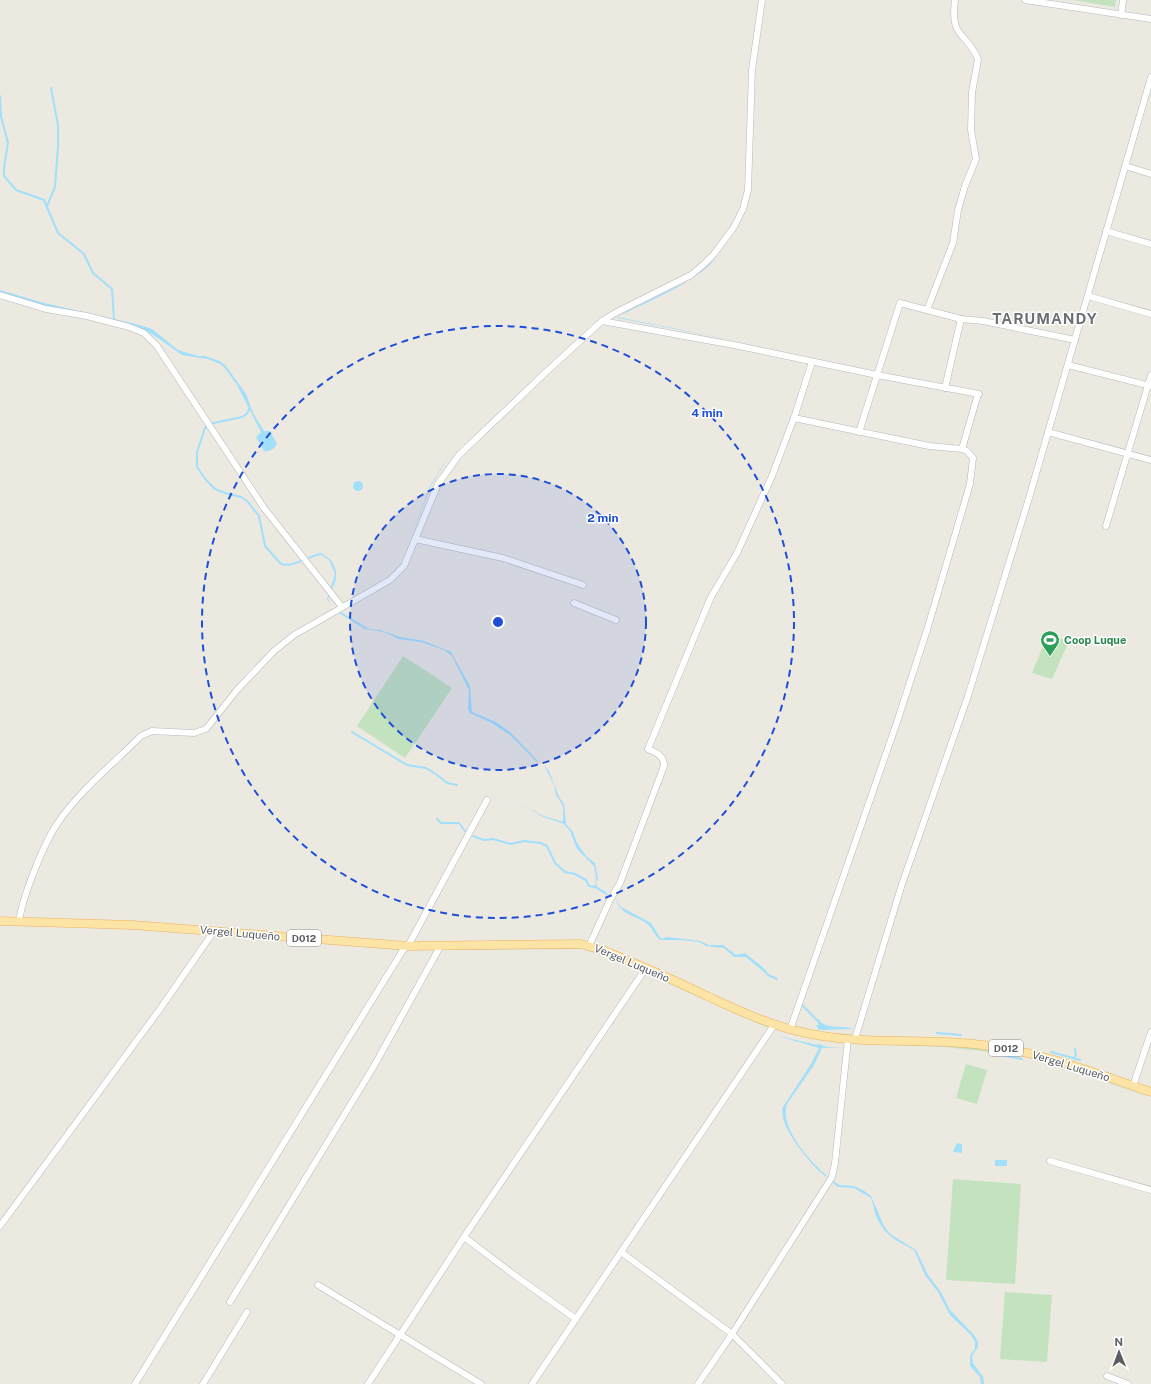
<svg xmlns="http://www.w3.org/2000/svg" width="1151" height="1384" font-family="'Public Sans',sans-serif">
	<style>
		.green { fill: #c3e3be }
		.water { fill: #a2dffb }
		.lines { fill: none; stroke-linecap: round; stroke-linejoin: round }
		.stream { stroke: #a2dffb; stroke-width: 2 }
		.minor-casing { stroke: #b4b8bc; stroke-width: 7 }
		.major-casing { stroke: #ebb25b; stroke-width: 9 }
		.minor { stroke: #fff; stroke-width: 6 }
		.major { stroke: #fce4a7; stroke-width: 8 }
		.ring { fill: none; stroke: #1d4ed8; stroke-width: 2; stroke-dasharray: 7 5 }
		.labels { text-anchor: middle; stroke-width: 3; stroke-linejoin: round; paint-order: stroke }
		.shield { fill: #fff; stroke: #8c8e91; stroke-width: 1 }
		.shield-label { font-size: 10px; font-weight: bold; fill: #5a5e62 }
		.leisure-label { font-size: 11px; font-weight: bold; fill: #27864d; stroke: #fff; text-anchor: start }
		.street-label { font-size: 11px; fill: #5a5e62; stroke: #fff }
		.district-label { font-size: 15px; font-weight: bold; letter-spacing: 1px; fill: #6b7074; stroke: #fff }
		.centre { fill: #1d4ed8; stroke: #fff; stroke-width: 2 }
		.ring-label { font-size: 12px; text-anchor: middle; font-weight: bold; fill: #1d4ed8; stroke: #fff; stroke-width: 3; stroke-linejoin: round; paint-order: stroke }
	</style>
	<rect width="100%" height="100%" fill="#ece9e1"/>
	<!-- green -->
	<g class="green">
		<path d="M 1073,0 L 1116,0 L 1115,7 Z"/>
		<path d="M 1048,634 L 1069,641 L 1052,679 L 1032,673 Z"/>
		<path d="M 403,656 L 452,688 L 405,758 L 357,726 Z"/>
		<path d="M 52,926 L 132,928 L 402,949 L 576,947 L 604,954 L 777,1029 L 969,1047 L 1025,1056 L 1073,1069 L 1151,1098 L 1072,1070 L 1025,1057 L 998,1053 L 946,1047 L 842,1043 L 794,1035 L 764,1026 L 614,959 L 583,949 L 402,950 L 150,930 Z"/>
		<path d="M 966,1064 L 987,1070 L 977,1104 L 956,1098 Z"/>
		<path d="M 953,1179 L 1021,1184 L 1015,1284 L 946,1280 Z"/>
		<path d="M 1005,1292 L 1052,1295 L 1047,1362 L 1000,1359 Z"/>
	</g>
	<!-- water -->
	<g class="water">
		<path d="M 717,258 C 696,280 669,292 642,305 C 634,308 625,314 617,316 L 688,281 Z"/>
		<path d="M 0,290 L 44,303 L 136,324 L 152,329 L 178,350 L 198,356 L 205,356 L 220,361 L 226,366 L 246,394 L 253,413 L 264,431 L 270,431 L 277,444 C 274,449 270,452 264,451 L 256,437 L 261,432 L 237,385 L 224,367 L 220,364 L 208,359 L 182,355 L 155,336 L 137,326 L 42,306 L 0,293 Z"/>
		<path d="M 617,317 L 738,341 L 617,318 Z"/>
		<path d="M 452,451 L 431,486 L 411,535 L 430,486 Z"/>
		<circle cx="358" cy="486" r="5"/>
		<path d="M 320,554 C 330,555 338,568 336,578 C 335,585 330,592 328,599 L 332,607 L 327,599 L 335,574 L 329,560 Z"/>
		<path d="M 341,612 L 369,629 L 380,630 L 400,637 L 424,641 L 451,652 L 470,686 L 472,712 L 496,722 L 510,732 L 538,761 L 537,762 L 510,735 L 492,723 L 470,713 L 468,709 L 469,690 L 452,656 L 444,650 L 421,642 L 399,639 L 384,632 L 365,629 L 339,613 Z"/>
		<path d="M 544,765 L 549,771 L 559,797 L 564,804 L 566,824 L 573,832 L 577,843 L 586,856 L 595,863 L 598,879 L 596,882 L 597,887 L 606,892 L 608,896 L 595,888 L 596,877 L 594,866 L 577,849 L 570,831 L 564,824 L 541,816 L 532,810 L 493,798 L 533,810 L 541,815 L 563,822 L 563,806 L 556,795 L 554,785 Z"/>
		<path d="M 615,898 L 621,907 L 651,923 L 661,939 L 667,937 L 684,939 L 700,941 L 709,945 L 723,945 L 736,955 L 745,953 C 753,960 765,967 770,977 L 746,957 L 734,957 L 724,948 L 706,946 L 699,942 L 681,940 L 660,940 C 654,935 652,927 646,923 C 631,913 622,916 615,898 Z"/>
		<path d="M 818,1019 C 827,1031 843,1024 853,1029 L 819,1030 L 816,1025 L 819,1025 L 817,1020 Z"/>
		<path d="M 775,1035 L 817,1045 L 819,1044 L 827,1047 L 843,1047 L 822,1048 L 814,1065 L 787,1104 C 779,1128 810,1161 827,1176 L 826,1177 C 812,1166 777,1126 783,1107 L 811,1064 L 819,1048 Z"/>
		<path d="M 957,1143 L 962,1144 L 962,1153 L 953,1152 Z"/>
		<rect x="995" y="1160" width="12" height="6"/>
		<path d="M 834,1181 L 839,1185 L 854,1186 L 863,1190 L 871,1196 L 884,1226 L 890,1234 L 916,1250 L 928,1275 L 941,1292 L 950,1310 L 974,1335 L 978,1342 L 978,1347 L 972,1356 L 973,1363 L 983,1377 L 984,1384 L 981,1384 L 980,1377 L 970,1366 L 970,1355 L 975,1349 L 975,1342 L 971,1335 L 950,1315 L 938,1292 L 925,1275 L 914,1250 C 898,1241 887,1238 878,1220 C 874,1213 874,1205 871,1198 L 854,1188 L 838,1187 L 833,1183 Z"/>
	</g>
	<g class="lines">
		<!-- stream -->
		<g class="stream">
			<path d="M 0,96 L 1,116 L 8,143 L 4,168 L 4,176 L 16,190 L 44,200 L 58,233 L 84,254 L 93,273 L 112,289 L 114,320"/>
			<path d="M 47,206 L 55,187 L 58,146 L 58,125 L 51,88"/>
			<path d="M 249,409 L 247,414 L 242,417 L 209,424 L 205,428 L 197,452 L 197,467 L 206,480 L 215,489 L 225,493 L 241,497 L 247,501 L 259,516 L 265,546 L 281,564 C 295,568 308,555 322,554"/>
			<path d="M 352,732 L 407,765 L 426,768 L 436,774 L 447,783 L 457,785"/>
			<path d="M 437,819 L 441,823 L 459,823 L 465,831"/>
			<path d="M 473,836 L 484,840 L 493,839 L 511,844 L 524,841 L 541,843 L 547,846 L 555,863 L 565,872 L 575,874 L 586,880 L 589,886 L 595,887"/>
			<path d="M 768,975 L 777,979"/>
			<path d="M 802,1005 L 819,1022"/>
			<path d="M 937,1033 L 961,1035"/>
			<path d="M 1051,1052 L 1080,1060"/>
			<path d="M 1005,1056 L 1022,1059"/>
			<path d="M 1074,1058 L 1076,1055 L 1075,1049"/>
		</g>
		<!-- minor casing -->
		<g class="minor-casing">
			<g id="minor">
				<path d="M 1025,0 L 1151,19"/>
				<path d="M 1121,15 L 1123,0"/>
				<path d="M 1125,166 L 1151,174"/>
				<path d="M 1106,231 L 1151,244"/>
				<path d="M 0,295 L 46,309 L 87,316 L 129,327 L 144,333 L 157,346 L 264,508 L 342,607"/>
				<path d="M 1088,296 L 1151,314"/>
				<path d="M 927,310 L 953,243 L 958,210 L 965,186 L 976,159 L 971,130 L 972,93 L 978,59 C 965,30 950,39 955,0"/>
				<path d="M 602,321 L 739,346 L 877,375 L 979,394"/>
				<path d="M 1068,365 L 1151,386"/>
				<path d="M 945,388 L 961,319"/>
				<path d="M 859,432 L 900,303 L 961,319 L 983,321 L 1075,340"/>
				<path d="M 1048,432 L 1151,460"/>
				<path d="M 962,449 L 978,394"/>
				<path d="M 1106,526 L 1151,375"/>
				<path d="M 415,539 L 503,558 L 583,585"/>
				<path d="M 574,603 L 616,620"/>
				<path d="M 19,921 C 23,896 43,845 57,824 C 79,791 113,764 141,736 L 152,731 L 194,733 L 206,729 L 237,690 L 274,651 L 294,635 L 390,580 L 404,566 L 438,484 L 459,455 L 545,373 L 602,321 L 615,313 L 691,275 L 703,265 L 714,254 L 734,227 L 743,209 L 748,190 L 752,70 L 762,0"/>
				<path d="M 589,946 L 610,900 L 620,883 L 664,766 C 664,755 656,753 648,749 L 711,597 L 737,553 L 772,476 L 794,418 L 812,362"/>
				<path d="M 790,1030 L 896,725 L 927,630 L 970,484 L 973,458 L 967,451 L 962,449 L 929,446 L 794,418"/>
				<path d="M 855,1039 L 902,884 L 968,696 L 992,618 L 1029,498 L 1151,77"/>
				<path d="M 1133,1086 L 1151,1032"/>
				<path d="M 1050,1161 L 1151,1190"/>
				<path d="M 0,1226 L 160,1009 L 214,931"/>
				<path d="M 464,1237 L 517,1277 L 576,1319"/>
				<path d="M 621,1252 L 732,1334 L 782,1384"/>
				<path d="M 318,1285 L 481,1384"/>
				<path d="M 230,1302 L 374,1066 L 441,945"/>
				<path d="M 1107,1376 L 1128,1384"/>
				<path d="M 135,1384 L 403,950 L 408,946 L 487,800"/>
				<path d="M 203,1384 L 247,1312"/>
				<path d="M 368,1384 L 464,1237 L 646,968"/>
				<path d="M 532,1384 L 774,1025"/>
				<path d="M 698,1384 L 732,1334 L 832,1177 L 835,1163 L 848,1039"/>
			</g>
		</g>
		<!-- major casing -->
		<g class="major-casing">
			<path id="major" d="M 0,921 L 133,925 L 408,946 L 581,944 L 605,951 C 640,965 674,980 707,996 C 740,1011 771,1026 806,1033 C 860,1045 919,1038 974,1044 C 1036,1050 1093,1072 1151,1092"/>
		</g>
		<!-- minor -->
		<use href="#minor" class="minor"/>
		<!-- major -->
		<use href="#major" class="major"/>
	</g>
	<!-- distance rings -->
	<circle cx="498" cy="622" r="148" fill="#1d4ed8" fill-opacity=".12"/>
	<g class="ring">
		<circle cx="498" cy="622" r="148"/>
		<circle cx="498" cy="622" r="296"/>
	</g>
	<!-- icons -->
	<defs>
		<g id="stadium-pin" transform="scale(1)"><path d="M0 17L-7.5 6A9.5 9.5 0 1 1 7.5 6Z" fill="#2e9e5b" stroke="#fff"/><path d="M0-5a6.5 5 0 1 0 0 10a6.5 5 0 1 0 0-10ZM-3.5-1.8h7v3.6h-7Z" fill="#fff"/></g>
	</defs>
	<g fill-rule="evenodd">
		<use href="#stadium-pin" x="1050" y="640"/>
	</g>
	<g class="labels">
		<!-- shield labels -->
		<g class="shield">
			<rect x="287" y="930" width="34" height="16" rx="3"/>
			<rect x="989" y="1040" width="34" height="16" rx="3"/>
		</g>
		<g class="shield-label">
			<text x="304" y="942">D012</text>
			<text x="1006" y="1052">D012</text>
		</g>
		<!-- leisure labels -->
		<g class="leisure-label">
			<text x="1064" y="644">Coop Luque</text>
		</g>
		<!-- street labels -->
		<g class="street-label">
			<text transform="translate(240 933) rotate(5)" y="4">Vergel Luqueño</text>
			<text transform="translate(632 963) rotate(23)" y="4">Vergel Luqueño</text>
			<text transform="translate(1071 1066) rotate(17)" y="4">Vergel Luqueño</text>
		</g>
		<!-- district labels -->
		<g class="district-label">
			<text x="1045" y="324">TARUMANDY</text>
		</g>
	</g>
	<circle cx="498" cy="622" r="6" class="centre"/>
	<g class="ring-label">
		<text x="707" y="417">4 min</text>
		<text x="603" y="522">2 min</text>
	</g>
	<!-- north arrow -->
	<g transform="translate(1119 1352) rotate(359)" stroke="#ffffff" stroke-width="3" paint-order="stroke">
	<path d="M0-3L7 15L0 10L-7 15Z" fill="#5a5e62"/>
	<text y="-6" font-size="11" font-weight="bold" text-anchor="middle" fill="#5a5e62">N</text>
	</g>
</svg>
